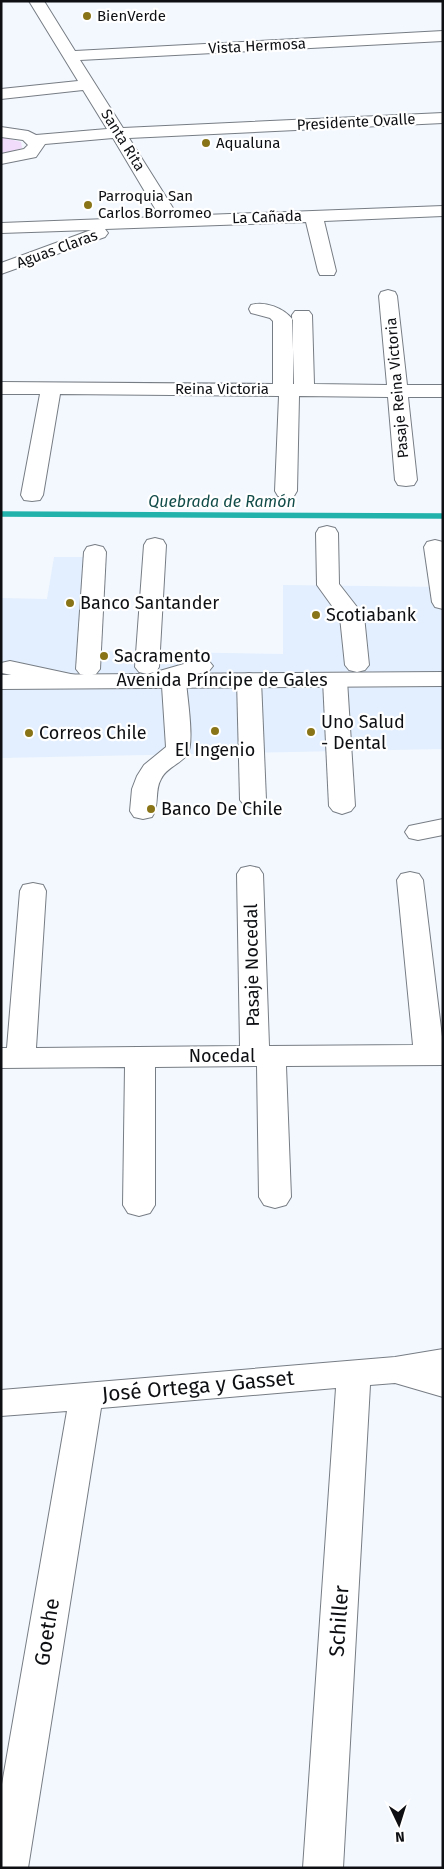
<svg xmlns="http://www.w3.org/2000/svg" width="444" height="1869" font-family="'Fira Sans',sans-serif">
	<style>
		.built { fill: #e3effe }
		.green { fill: #f1dcfc }
		.lines { fill: none; stroke-linecap: round; stroke-linejoin: round }
		.stream { stroke: #21b2ab; stroke-width: 5.5 }
		.minor-casing { stroke: #777d84; stroke-width: 2 }
		.major-casing { stroke: #777d84; stroke-width: 2 }
		.minor { fill: #fff; fill-rule: evenodd }
		.major { fill: #fff; fill-rule: evenodd }
		.poi-dot { fill: #897518; stroke: #fff; stroke-width: 2 }
		.labels { text-anchor: middle; stroke-width: 4.5; stroke-linejoin: round; paint-order: stroke }
		.far-poi-label { font-size: 15px; fill: #0d0f12; stroke: #fff; text-anchor: start }
		.far-street-label { font-size: 15px; fill: #0d0f12; stroke: #fff }
		.far-water-label { font-size: 16px; font-style: italic; fill: #124c49; stroke: #fff }
		.poi-label { font-size: 18px; fill: #0d0f12; stroke: #fff; text-anchor: start }
		.street-label { font-size: 18px; fill: #0d0f12; stroke: #fff }
		.near-street-label { font-size: 21px; fill: #0d0f12; stroke: #fff }
	</style>
	<rect width="100%" height="100%" fill="#f3f8ff"/>
	<!-- built -->
	<path class="built" d="M 54,557 L 101,557 L 93,651 L 283,654 L 283,585 L 443,587 L 443,749 L 1,758 L 1,598 L 47,599 Z"/>
	<!-- green -->
	<path class="green" d="M 1,137 L 21,142 L 22,148 L 1,155 Z"/>
	<g class="lines">
		<!-- stream -->
		<path class="stream" d="M 1,514 L 443,516"/>
		<!-- minor casing -->
		<g class="minor-casing">
			<g id="minor">
				<path d="M 29,1 L 44,1 L 75,51 L 443,31 L 443,41 L 80,60 L 123,128 L 443,113 L 443,123 L 129,138 L 178,216 L 443,206 L 443,216 L 324,221 L 336,271 L 334,275 L 320,275 L 318,271 L 306,222 L 105,229 L 108,233 L 105,237 L 1,274 L 1,263 L 91,230 L 1,233 L 1,223 L 160,217 L 113,138 L 45,144 L 36,157 L 1,164 L 1,154 L 24,149 L 28,145 L 23,140 L 1,137 L 1,127 L 28,131 L 36,135 L 107,129 L 83,90 L 1,99 L 1,89 L 78,81 Z"/>
				<path d="M 388,290 L 395,292 L 397,296 L 407,385 L 443,385 L 443,397 L 408,397 L 417,480 L 414,485 L 406,486 L 398,485 L 395,480 L 388,397 L 299,396 L 297,491 L 294,496 L 286,497 L 278,496 L 275,491 L 279,396 L 60,394 L 43,495 L 40,500 L 32,501 L 24,500 L 21,495 L 40,394 L 1,394 L 1,382 L 273,384 L 273,321 L 270,318 L 251,313 L 249,309 L 251,305 C 265,301 284,308 293,320 L 293,384 L 294,384 L 292,315 L 295,311 L 309,311 L 312,315 L 314,384 L 387,385 L 379,296 L 381,292 Z"/>
				<path d="M 327,526 L 335,528 L 338,533 L 339,584 L 364,616 L 369,665 L 365,670 L 357,672 L 349,670 L 345,665 L 340,617 L 317,585 L 316,533 L 319,528 Z"/>
				<path d="M 155,538 L 163,540 L 166,545 L 159,667 L 156,672 L 201,659 L 209,661 L 213,666 L 209,671 L 184,677 L 186,681 C 187,697 195,743 187,755 C 180,764 166,768 161,779 C 154,791 160,805 152,817 L 143,819 L 134,817 L 130,811 L 132,789 L 137,776 L 144,765 L 166,747 L 162,686 L 155,688 L 147,686 L 143,681 L 147,676 L 154,672 L 147,674 L 139,672 L 135,667 L 144,545 L 147,540 Z"/>
				<path d="M 435,540 L 443,542 L 443,609 L 435,607 L 432,602 L 424,547 L 427,542 Z"/>
				<path d="M 95,545 L 103,547 L 106,552 L 100,669 L 96,674 L 88,676 L 80,674 L 76,669 L 84,552 L 87,547 Z"/>
				<path d="M 10,661 L 80,676 L 84,681 L 80,686 L 72,688 L 2,673 L 1,663 Z"/>
				<path d="M 249,673 L 257,675 L 261,680 L 266,800 L 262,805 L 253,808 L 244,805 L 240,800 L 237,680 L 241,675 Z"/>
				<path d="M 335,673 L 343,675 L 347,680 L 355,806 L 351,811 L 342,814 L 333,811 L 329,806 L 323,680 L 327,675 Z"/>
				<path d="M 443,819 L 443,835 L 418,840 L 409,838 L 405,832 L 409,826 Z"/>
				<path d="M 250,866 L 259,868 L 263,874 L 269,1046 L 413,1045 L 397,880 L 401,874 L 410,872 L 419,874 L 423,880 L 443,1045 L 443,1065 L 286,1066 L 291,1197 L 286,1205 L 275,1208 L 264,1205 L 259,1197 L 257,1066 L 155,1067 L 155,1205 L 150,1213 L 139,1216 L 128,1213 L 123,1205 L 125,1067 L 1,1068 L 1,1048 L 7,1048 L 20,891 L 23,885 L 33,883 L 43,885 L 46,891 L 36,1048 L 240,1046 L 237,874 L 241,868 Z"/>
				<path d="M 443,1349 L 443,1397 L 395,1383 L 370,1385 L 343,1868 L 303,1868 L 336,1388 L 101,1408 L 28,1868 L 1,1868 L 1,1790 L 67,1411 L 1,1416 L 1,1390 L 395,1357 Z"/>
			</g>
		</g>
		<!-- major casing -->
		<g class="major-casing">
			<path id="major" d="M 443,672 L 443,686 L 1,689 L 1,675 Z"/>
		</g>
		<!-- minor -->
		<use href="#minor" class="minor"/>
		<!-- major -->
		<use href="#major" class="major"/>
	</g>
	<!-- markers -->
	<g class="poi-dot">
		<circle cx="87" cy="16" r="5"/>
		<circle cx="206" cy="143" r="5"/>
		<circle cx="88" cy="205" r="5"/>
		<circle cx="70" cy="603" r="5"/>
		<circle cx="316" cy="615" r="5"/>
		<circle cx="104" cy="656" r="5"/>
		<circle cx="215" cy="731" r="5"/>
		<circle cx="311" cy="732" r="5"/>
		<circle cx="29" cy="733" r="5"/>
		<circle cx="151" cy="809" r="5"/>
	</g>
	<g class="labels">
		<!-- far-poi labels -->
		<g class="far-poi-label">
			<text x="97" y="21">BienVerde</text>
			<text x="216" y="148">Aqualuna</text>
			<text x="98" y="201">Parroquia San<tspan x="98" dy="17">Carlos Borromeo</tspan></text>
		</g>
		<!-- far-street labels -->
		<g class="far-street-label">
			<text transform="translate(257 46) rotate(-3)" y="5">Vista Hermosa</text>
			<text transform="translate(356 122) rotate(-3)" y="5">Presidente Ovalle</text>
			<text transform="translate(123 140) rotate(58)" y="5">Santa Rita</text>
			<text transform="translate(267 217) rotate(-2)" y="5">La Cañada</text>
			<text transform="translate(57 249) rotate(-20)" y="5">Aguas Claras</text>
			<text transform="translate(397 388) rotate(-95)" y="5">Pasaje Reina Victoria</text>
			<text x="222" y="394">Reina Victoria</text>
		</g>
		<!-- far-water labels -->
		<g class="far-water-label">
			<text x="222" y="507">Quebrada de Ramón</text>
		</g>
		<!-- poi labels -->
		<g class="poi-label">
			<text x="80" y="609">Banco Santander</text>
			<text x="326" y="621">Scotiabank</text>
			<text x="114" y="662">Sacramento</text>
			<text x="321" y="728">Uno Salud<tspan x="321" dy="21">- Dental</tspan></text>
			<text x="39" y="739">Correos Chile</text>
			<text x="215" y="756" text-anchor="middle">El Ingenio</text>
			<text x="161" y="815">Banco De Chile</text>
		</g>
		<!-- street labels -->
		<g class="street-label">
			<text x="222" y="686">Avenida Príncipe de Gales</text>
			<text transform="translate(252 965) rotate(-91)" y="6">Pasaje Nocedal</text>
			<text x="222" y="1062">Nocedal</text>
		</g>
		<!-- near-street labels -->
		<g class="near-street-label">
			<text transform="translate(198 1386) rotate(-5)" y="7">José Ortega y Gasset</text>
			<text transform="translate(339 1621) rotate(-86)" y="7">Schiller</text>
			<text transform="translate(47 1632) rotate(-81)" y="7">Goethe</text>
		</g>
	</g>
	<!-- border -->
	<rect width="444" height="1869" fill="none" stroke="#0d0f12" stroke-width="5"/>
	<!-- north arrow -->
	<g transform="translate(399 1824) rotate(176)" stroke="#ffffff" stroke-width="4" paint-order="stroke">
	<path d="M0-4L9 19L0 12L-9 19Z" fill="#0d0f12"/>
	<text y="-8" font-size="14" font-weight="bold" text-anchor="middle" fill="#0d0f12">N</text>
	</g>
</svg>
